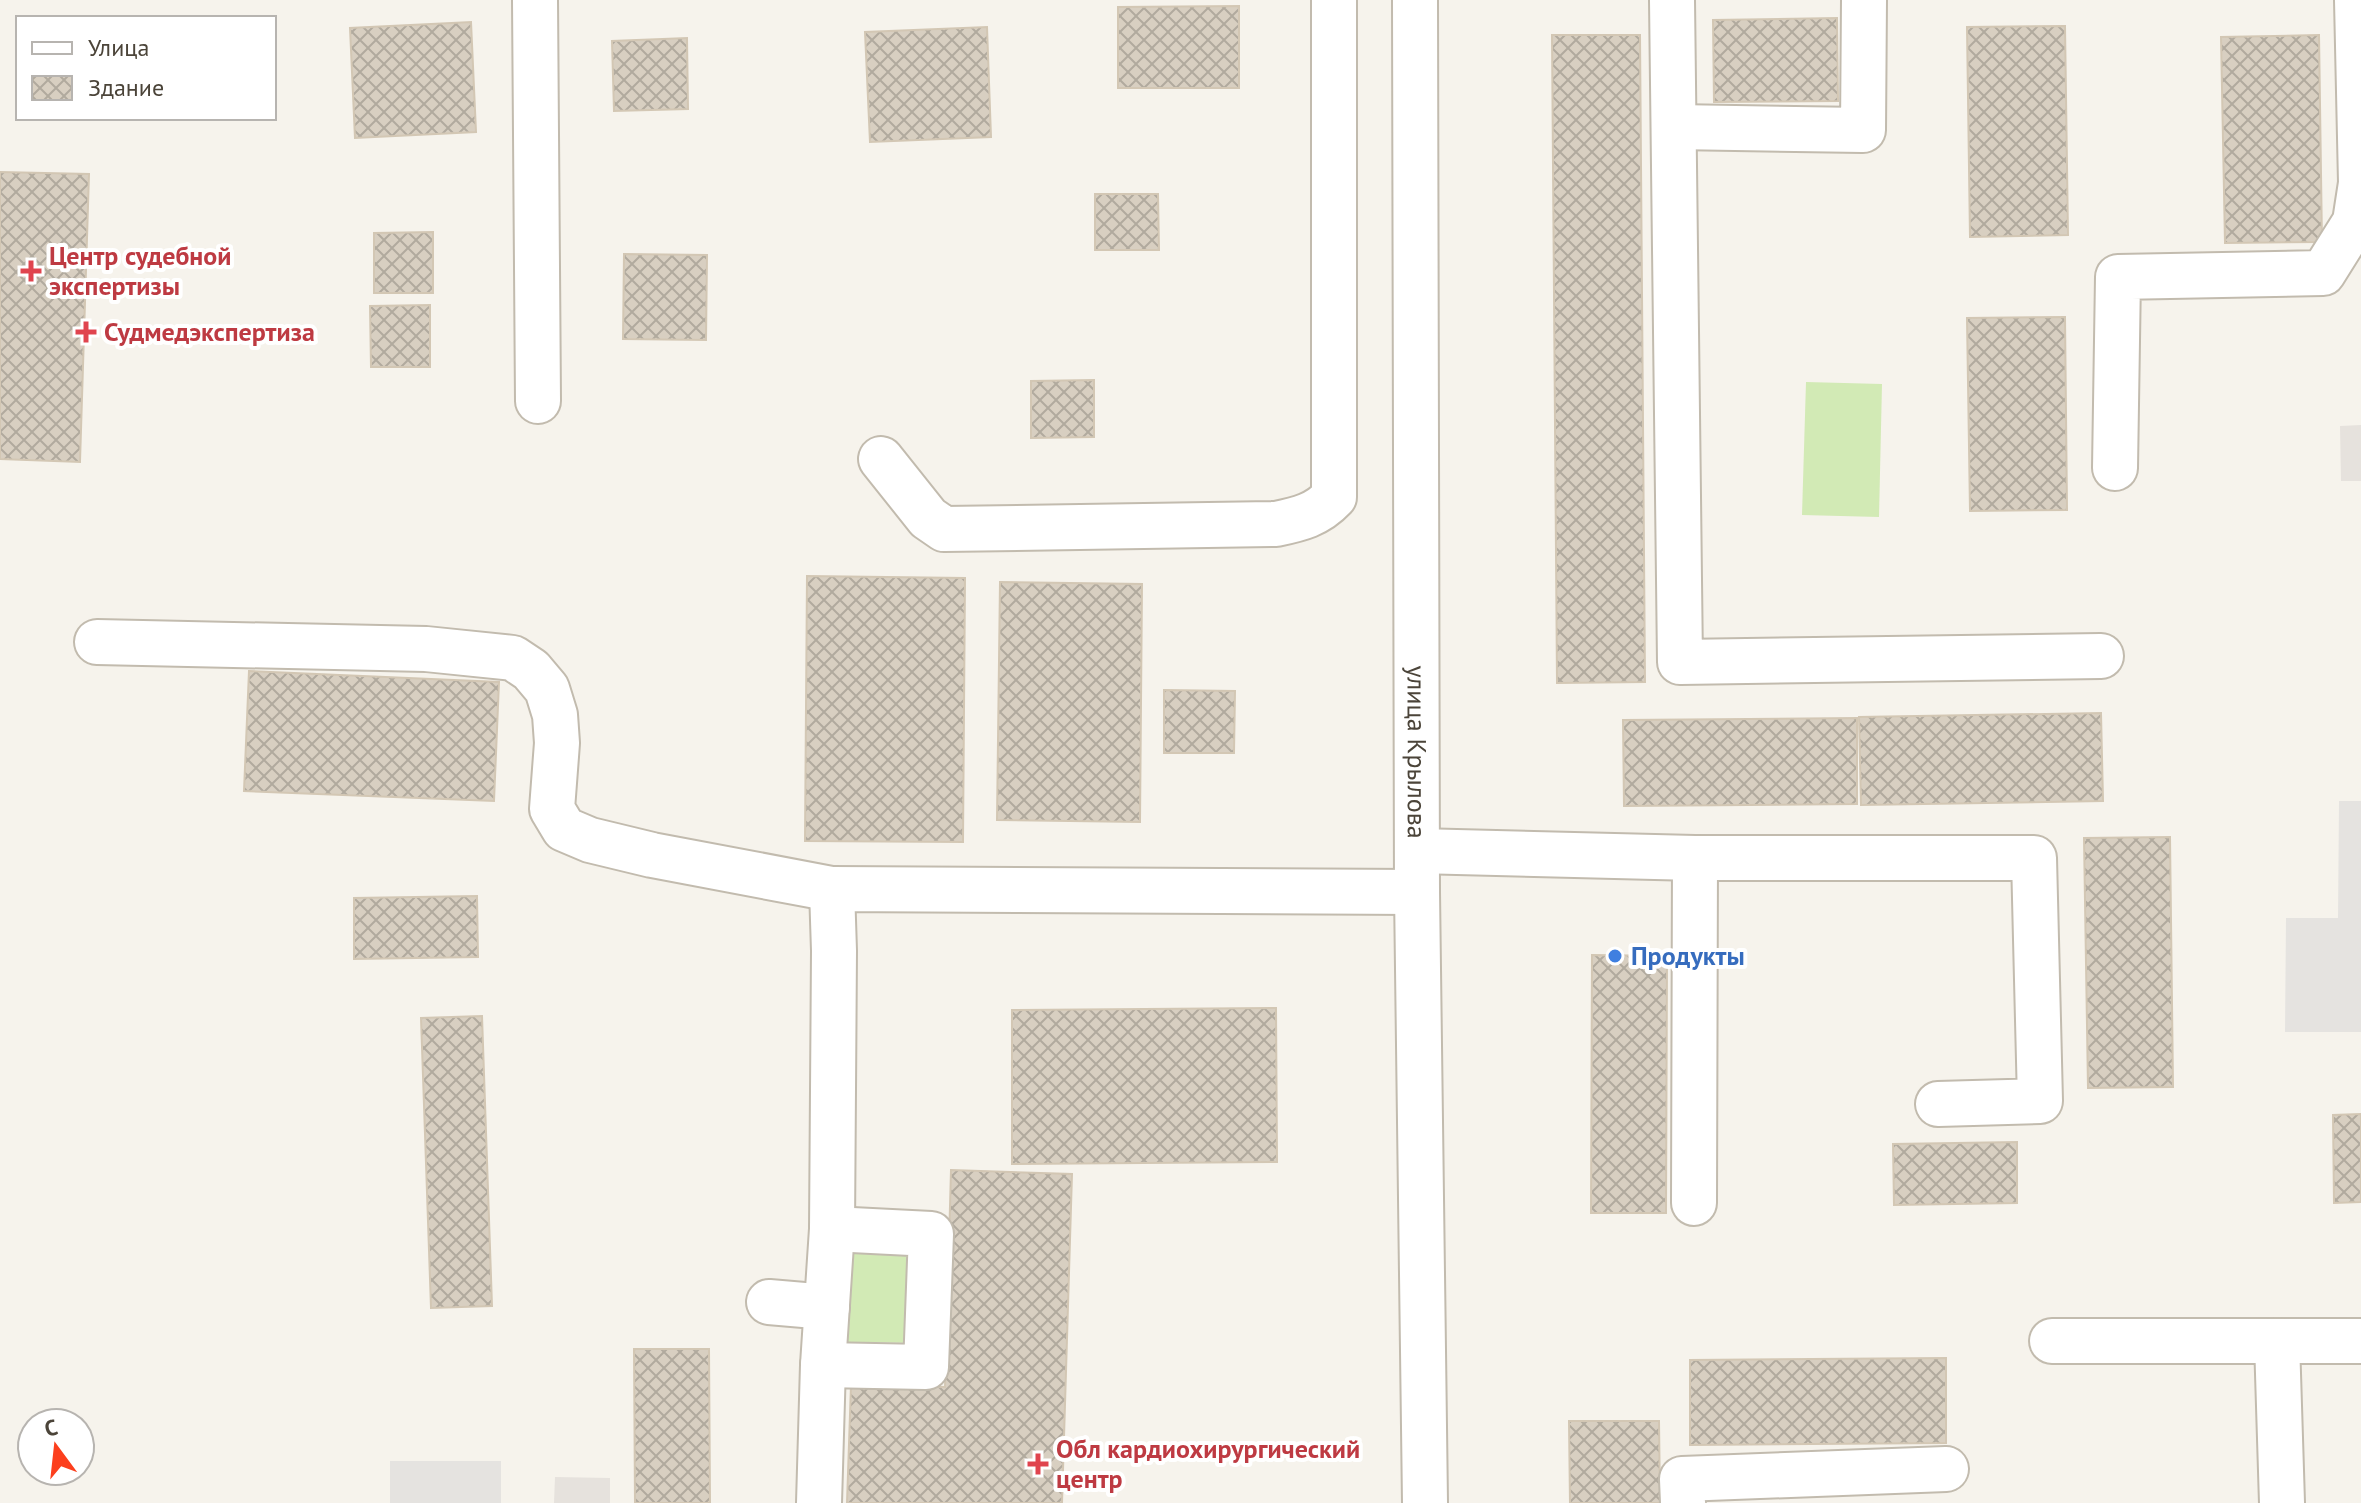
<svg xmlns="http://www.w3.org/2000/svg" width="2361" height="1503" font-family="'PT Sans',sans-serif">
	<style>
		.industrial { fill: #e6e2dd }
		.grass { fill: #d2eab5 }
		.parking { fill: #e5e3e0 }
		.building { fill: url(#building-cross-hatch); stroke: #d3c7b4; stroke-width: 2 }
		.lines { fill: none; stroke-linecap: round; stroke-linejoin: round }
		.minor-casing { stroke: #c2bbae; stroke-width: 48 }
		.minor { stroke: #fff; stroke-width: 44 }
		.health-dot { fill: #e0444e; stroke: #fff; stroke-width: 3 }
		.shop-dot { fill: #3f7fe0; stroke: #fff; stroke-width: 3 }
		.labels { text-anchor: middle; stroke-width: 8; stroke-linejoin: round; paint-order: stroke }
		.health-label { font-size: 26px; font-weight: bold; fill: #be3a42; stroke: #fff; text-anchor: start }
		.street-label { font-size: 26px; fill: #4b4439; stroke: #fff }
		.shop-label { font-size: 26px; font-weight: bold; fill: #366cbe; stroke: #fff; text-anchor: start }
	</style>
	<defs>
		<pattern id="building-cross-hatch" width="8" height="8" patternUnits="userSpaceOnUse" patternTransform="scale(2)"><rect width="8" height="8" fill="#d8cfc1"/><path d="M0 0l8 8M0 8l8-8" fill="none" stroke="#b1aa9e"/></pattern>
	</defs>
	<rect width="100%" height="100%" fill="#f6f3ec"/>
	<!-- industrial -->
	<g class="industrial">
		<path d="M 2361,425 L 2361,481 L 2341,481 L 2340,426 Z"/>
		<path d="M 555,1477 L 610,1478 L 610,1503 L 554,1503 Z"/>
	</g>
	<!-- grass -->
	<g class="grass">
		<path d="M 1806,382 L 1882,384 L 1879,517 L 1802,515 Z"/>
		<path d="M 846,1249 L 917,1249 L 917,1343 L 846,1342 Z"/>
	</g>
	<!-- parking -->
	<g class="parking">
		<path d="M 2339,801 L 2361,801 L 2361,1032 L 2285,1032 L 2286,918 L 2338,918 Z"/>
		<rect x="390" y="1461" width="111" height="42"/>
	</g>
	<!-- building -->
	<g class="building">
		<path d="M 1239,6 L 1239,88 L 1118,88 L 1118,7 Z"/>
		<path d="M 1837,18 L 1838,101 L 1714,102 L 1713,20 Z"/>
		<path d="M 471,22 L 476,132 L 355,138 L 350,28 Z"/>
		<path d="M 2065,26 L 2068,235 L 1970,237 L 1967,27 Z"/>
		<path d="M 987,27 L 991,137 L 870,142 L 865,32 Z"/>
		<path d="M 1552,35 L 1640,35 L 1645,682 L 1557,683 Z"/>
		<path d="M 2319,35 L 2322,242 L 2225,243 L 2221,37 Z"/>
		<path d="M 687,38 L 688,109 L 614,111 L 612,41 Z"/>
		<path d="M 0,172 L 89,174 L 80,462 L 0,459 Z"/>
		<path d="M 1095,194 L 1158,194 L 1159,250 L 1095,250 Z"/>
		<path d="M 433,232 L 433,293 L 374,293 L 374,233 Z"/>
		<path d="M 624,254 L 707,255 L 706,340 L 623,339 Z"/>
		<path d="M 430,305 L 430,367 L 371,367 L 370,306 Z"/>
		<path d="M 2065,317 L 2067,510 L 1970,511 L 1967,318 Z"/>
		<path d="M 1094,380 L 1094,437 L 1031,438 L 1031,381 Z"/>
		<path d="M 807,576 L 965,578 L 963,842 L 805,841 Z"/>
		<path d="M 1000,582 L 1142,584 L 1140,822 L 997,820 Z"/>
		<path d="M 249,671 L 499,682 L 494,801 L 244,791 Z"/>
		<path d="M 1164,690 L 1235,691 L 1234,753 L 1164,753 Z"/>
		<path d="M 2101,713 L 2103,801 L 1861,805 L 1859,717 Z"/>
		<path d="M 1857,718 L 1857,804 L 1624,806 L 1623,720 Z"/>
		<path d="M 2170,837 L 2173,1087 L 2088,1088 L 2084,838 Z"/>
		<path d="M 477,896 L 478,957 L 354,959 L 354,898 Z"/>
		<path d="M 1592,955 L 1667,956 L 1666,1213 L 1591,1213 Z"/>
		<path d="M 1276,1008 L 1277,1162 L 1012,1164 L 1012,1010 Z"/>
		<path d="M 482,1016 L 492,1306 L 431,1308 L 421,1018 Z"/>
		<path d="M 2361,1114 L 2361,1202 L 2334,1203 L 2333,1115 Z"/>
		<path d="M 2017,1142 L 2017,1203 L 1894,1205 L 1893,1144 Z"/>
		<path d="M 951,1170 L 1072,1174 L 1062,1503 L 847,1503 L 851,1385 L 945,1387 Z"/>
		<path d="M 634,1349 L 709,1349 L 710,1503 L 635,1503 Z"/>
		<path d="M 1946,1358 L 1946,1443 L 1690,1445 L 1690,1360 Z"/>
		<path d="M 1569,1421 L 1659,1421 L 1660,1503 L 1570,1503 Z"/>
	</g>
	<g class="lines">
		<!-- minor casing -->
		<g class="minor-casing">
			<g id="minor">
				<path d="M 535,0 L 538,401"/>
				<path id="s1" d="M 1415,0 L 1417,892 L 1425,1503"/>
				<path d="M 1672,0 L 1680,662 L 2101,656"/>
				<path d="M 1675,127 L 1863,130 L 1864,0"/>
				<path d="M 881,459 L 928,518 L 944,529 L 1276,524 C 1300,519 1317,515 1334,497 L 1334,0"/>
				<path d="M 2115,468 L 2118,277 L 2323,273 L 2355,222 L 2361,183 L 2357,0"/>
				<path d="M 97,642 L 426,649 L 513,658 L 531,670 L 547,689 L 555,715 L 557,743 L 552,809 L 564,829 L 590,840 L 652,855 L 832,889"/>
				<path d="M 1417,851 L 1695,858 L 2034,858 L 2040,1101 L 1938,1104"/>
				<path d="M 1694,1203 L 1695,858"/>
				<path d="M 769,1302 L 827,1307"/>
				<path d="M 2052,1341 L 2361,1341"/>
				<path d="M 2277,1341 L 2282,1503"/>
				<path d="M 823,1365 L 926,1367 L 931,1234 L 832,1229"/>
				<path d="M 819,1503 L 823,1365 L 832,1229 L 834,951 L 832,889 L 1417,892"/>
				<path d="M 1683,1503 L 1682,1479 L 1946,1469"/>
			</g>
		</g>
		<!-- minor -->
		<use href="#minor" class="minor"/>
	</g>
	<!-- markers -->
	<g class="health-dot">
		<path d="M27 259h8v8h8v8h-8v8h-8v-8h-8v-8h8z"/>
		<path d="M82 320h8v8h8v8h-8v8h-8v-8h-8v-8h8z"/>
		<path d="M1034 1452h8v8h8v8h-8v8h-8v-8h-8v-8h8z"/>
	</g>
	<circle class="shop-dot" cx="1615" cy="956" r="8"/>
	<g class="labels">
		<!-- health labels -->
		<g class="health-label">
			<text x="49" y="265">Центр судебной<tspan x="49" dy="30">экспертизы</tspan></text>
			<text x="104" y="341">Судмедэкспертиза</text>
			<text x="1056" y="1458">Обл кардиохирургический<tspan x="1056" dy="30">центр</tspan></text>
		</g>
		<!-- street labels -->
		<g class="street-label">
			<text dy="9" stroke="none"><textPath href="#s1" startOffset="752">улица Крылова</textPath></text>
		</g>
		<!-- shop labels -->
		<g class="shop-label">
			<text x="1631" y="965">Продукты</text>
		</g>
	</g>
	<!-- legend -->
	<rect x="16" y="16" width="260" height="104" fill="#ffffff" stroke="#b7b4b0" stroke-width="2"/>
	<rect x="32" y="42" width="40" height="12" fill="#ffffff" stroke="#b7b4b0" stroke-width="2"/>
	<text x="88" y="56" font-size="24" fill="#4b4439">Улица</text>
	<rect x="32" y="76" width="40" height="24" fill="url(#building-cross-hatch)" stroke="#b7b4b0" stroke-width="2"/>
	<text x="88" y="96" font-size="24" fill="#4b4439">Здание</text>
	<!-- north arrow -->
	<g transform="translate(56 1447) rotate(345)"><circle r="38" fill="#ffffff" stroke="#b7b4b0" stroke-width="2"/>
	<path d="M0-6L14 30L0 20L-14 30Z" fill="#fc3f1d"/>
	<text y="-12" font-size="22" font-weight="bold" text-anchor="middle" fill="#4b4439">С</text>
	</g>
</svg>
